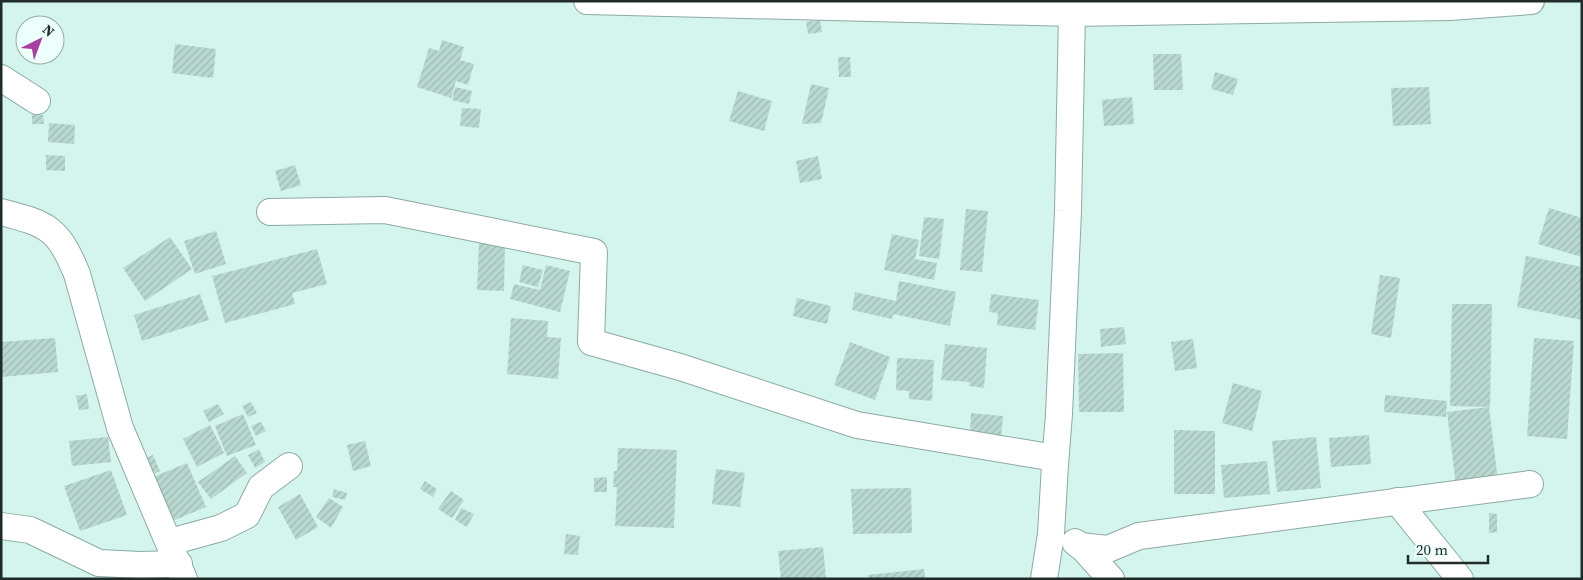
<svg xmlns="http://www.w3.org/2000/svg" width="1583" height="580" font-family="'Source Serif 4',serif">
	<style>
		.building { fill: url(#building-hatch) }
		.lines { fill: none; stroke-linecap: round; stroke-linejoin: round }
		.minor-casing { stroke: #8caaa3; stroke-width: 28 }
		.minor { stroke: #fff; stroke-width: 26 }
	</style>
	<defs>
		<pattern id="building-hatch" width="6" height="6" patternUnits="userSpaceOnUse" patternTransform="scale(1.25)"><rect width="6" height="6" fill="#b8d8d0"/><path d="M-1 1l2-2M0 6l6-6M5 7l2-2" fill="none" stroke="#9ebab3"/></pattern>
	</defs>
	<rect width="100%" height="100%" fill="#d4f5ed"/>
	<!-- building -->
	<g class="building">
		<path d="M 820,20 L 822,32 L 808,34 L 806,22 Z"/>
		<path d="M 442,40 L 464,47 L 460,60 L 474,64 L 468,85 L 456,81 L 451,98 L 417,87 L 429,48 L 439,51 Z"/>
		<path d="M 175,44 L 216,49 L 213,78 L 172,73 Z"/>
		<path d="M 1153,54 L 1181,54 L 1183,90 L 1154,90 Z"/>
		<path d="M 838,57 L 850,57 L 851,77 L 839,77 Z"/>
		<path d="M 1215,72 L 1238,79 L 1233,95 L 1211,89 Z"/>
		<path d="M 811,84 L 829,88 L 821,123 L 802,124 Z"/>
		<path d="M 455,87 L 472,91 L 469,104 L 452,100 Z"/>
		<path d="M 1429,87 L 1431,124 L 1393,126 L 1391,88 Z"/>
		<path d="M 738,91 L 772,101 L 764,131 L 729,121 Z"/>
		<path d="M 1132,97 L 1134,124 L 1104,126 L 1102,100 Z"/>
		<path d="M 462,108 L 481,109 L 479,128 L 460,126 Z"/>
		<path d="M 32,115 L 43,115 L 44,124 L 32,124 Z"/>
		<path d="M 49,123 L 75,125 L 74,144 L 48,142 Z"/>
		<path d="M 46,155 L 65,156 L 65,171 L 46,170 Z"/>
		<path d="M 818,156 L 822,179 L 800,183 L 796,161 Z"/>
		<path d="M 295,165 L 301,185 L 281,191 L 275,171 Z"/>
		<path d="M 1549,208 L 1582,218 L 1582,257 L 1538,244 Z"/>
		<path d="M 966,209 L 988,211 L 982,272 L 960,270 Z"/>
		<path d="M 924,217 L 944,219 L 939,259 L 919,256 Z"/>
		<path d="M 216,231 L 226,264 L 195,274 L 184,241 Z"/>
		<path d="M 892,234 L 919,240 L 915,259 L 937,263 L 934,280 L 884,270 Z"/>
		<path d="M 170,237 L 192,269 L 145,301 L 123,268 Z"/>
		<path d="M 479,242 L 505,243 L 504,291 L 477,290 Z"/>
		<path d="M 317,249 L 327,284 L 292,293 L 295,304 L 225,323 L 212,276 Z"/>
		<path d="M 1526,256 L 1582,267 L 1582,320 L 1517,307 Z"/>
		<path d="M 523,265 L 543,270 L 538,287 L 519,282 Z"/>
		<path d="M 546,265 L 570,271 L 560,312 L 510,299 L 514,284 L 540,290 Z"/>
		<path d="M 1380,275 L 1400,278 L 1391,338 L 1371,334 Z"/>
		<path d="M 899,281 L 956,292 L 950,326 L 893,314 L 892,319 L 852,310 L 855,292 L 896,301 Z"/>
		<path d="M 200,294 L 209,320 L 142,341 L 134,315 Z"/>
		<path d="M 991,294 L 1039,300 L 1035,330 L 997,325 L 998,313 L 989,312 Z"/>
		<path d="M 797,298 L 831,306 L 827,324 L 793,316 Z"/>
		<path d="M 1452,304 L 1492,304 L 1490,407 L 1450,406 Z"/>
		<path d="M 511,318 L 548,321 L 547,337 L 561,338 L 558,379 L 507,374 Z"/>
		<path d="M 1124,327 L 1126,344 L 1101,347 L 1100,329 Z"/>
		<path d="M 55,338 L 58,372 L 1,377 L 1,342 Z"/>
		<path d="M 1534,338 L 1574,341 L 1567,439 L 1527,436 Z"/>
		<path d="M 1193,339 L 1197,368 L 1175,371 L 1171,342 Z"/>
		<path d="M 850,342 L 890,357 L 875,400 L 834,385 Z"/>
		<path d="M 945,344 L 987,348 L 984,388 L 969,386 L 970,382 L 941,380 Z"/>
		<path d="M 1123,353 L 1124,412 L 1079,412 L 1078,354 Z"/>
		<path d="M 897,358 L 934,360 L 932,401 L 909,399 L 909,391 L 896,390 Z"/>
		<path d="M 1233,383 L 1262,391 L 1252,431 L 1222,423 Z"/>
		<path d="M 87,394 L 89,409 L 79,410 L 76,396 Z"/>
		<path d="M 1385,395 L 1447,401 L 1446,417 L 1384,412 Z"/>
		<path d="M 251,402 L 257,413 L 248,417 L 242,406 Z"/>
		<path d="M 218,404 L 224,414 L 209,422 L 203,411 Z"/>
		<path d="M 1489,407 L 1498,481 L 1456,486 L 1447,412 Z"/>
		<path d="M 971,413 L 1003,416 L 1001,437 L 970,434 Z"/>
		<path d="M 243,414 L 256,445 L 227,456 L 215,426 Z"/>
		<path d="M 261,422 L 266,431 L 256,436 L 251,426 Z"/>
		<path d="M 210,425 L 224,453 L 197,467 L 183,439 Z"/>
		<path d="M 1174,430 L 1215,431 L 1215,494 L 1174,494 Z"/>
		<path d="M 1369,435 L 1371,464 L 1331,467 L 1329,438 Z"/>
		<path d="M 108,437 L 111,462 L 72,466 L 69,441 Z"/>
		<path d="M 1316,437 L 1321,488 L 1277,492 L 1272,441 Z"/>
		<path d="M 365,441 L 371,466 L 353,471 L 347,445 Z"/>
		<path d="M 618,448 L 677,450 L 674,528 L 615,526 L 617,487 L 613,487 L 614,471 L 617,471 Z"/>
		<path d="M 259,449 L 265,462 L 255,468 L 248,455 Z"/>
		<path d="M 153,455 L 160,471 L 150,476 L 143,459 Z"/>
		<path d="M 235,456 L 247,473 L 211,499 L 198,482 Z"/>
		<path d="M 1267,461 L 1270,494 L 1224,498 L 1221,465 Z"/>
		<path d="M 187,463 L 206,507 L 170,522 L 151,478 Z"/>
		<path d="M 716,469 L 745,473 L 740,507 L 712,504 Z"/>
		<path d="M 111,470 L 127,515 L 80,531 L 64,486 Z"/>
		<path d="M 607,477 L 607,492 L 594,492 L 594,478 Z"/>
		<path d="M 425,481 L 437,489 L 433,497 L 420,489 Z"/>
		<path d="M 911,488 L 912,533 L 853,534 L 851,489 Z"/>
		<path d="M 334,489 L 347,493 L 345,500 L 332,497 Z"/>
		<path d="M 451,491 L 464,500 L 452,518 L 438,509 Z"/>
		<path d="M 300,494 L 318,527 L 296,540 L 278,507 Z"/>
		<path d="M 329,498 L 343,507 L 331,528 L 316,517 Z"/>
		<path d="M 461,508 L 474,514 L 467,527 L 455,520 Z"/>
		<path d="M 1489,513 L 1497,514 L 1497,532 L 1489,533 Z"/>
		<path d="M 566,534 L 580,536 L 578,555 L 564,554 Z"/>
		<path d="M 823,547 L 826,579 L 781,579 L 778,551 Z"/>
		<path d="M 924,569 L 925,579 L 869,579 L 868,575 Z"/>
	</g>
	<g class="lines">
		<!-- minor casing -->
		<g class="minor-casing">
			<g id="minor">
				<path d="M 587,1 L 1072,13 L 1450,7 L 1531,1"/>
				<path d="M 1,78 L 37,101"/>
				<path d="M 1,212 C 48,224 58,228 77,274 L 120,428 L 184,579"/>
				<path d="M 270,212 L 385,210 L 594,252 L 591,342 L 680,367 L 857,425 L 1055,458"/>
				<path d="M 1397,501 L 1460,579"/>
				<path d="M 1,526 L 30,530 L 99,563 L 140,565 L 179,564"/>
				<path d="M 170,542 L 221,528 L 247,515 L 261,487 L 289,466"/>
				<path d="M 1075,542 L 1083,548 L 1111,579"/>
				<path d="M 1080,546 L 1108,549 L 1139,536 L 1530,484"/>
				<path d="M 1044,579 L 1051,534 L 1055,465 L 1059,414 L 1068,211 L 1072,13"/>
			</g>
		</g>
		<!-- minor -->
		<use href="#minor" class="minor"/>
	</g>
	<!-- border -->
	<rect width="1583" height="580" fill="none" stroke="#1f2c29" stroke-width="5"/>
	<!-- north arrow -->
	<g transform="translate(40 40) rotate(42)"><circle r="24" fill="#ecfffa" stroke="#9aaba6"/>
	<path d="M0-4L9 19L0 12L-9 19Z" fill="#a63fa2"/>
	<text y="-8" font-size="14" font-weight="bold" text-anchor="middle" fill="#1f2c29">N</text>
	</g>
	<!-- scale -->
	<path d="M1408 555v8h80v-8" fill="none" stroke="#1f2c29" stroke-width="2.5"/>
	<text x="1416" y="555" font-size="15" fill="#1f2c29" stroke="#ecfffa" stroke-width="4" paint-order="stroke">20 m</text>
</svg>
